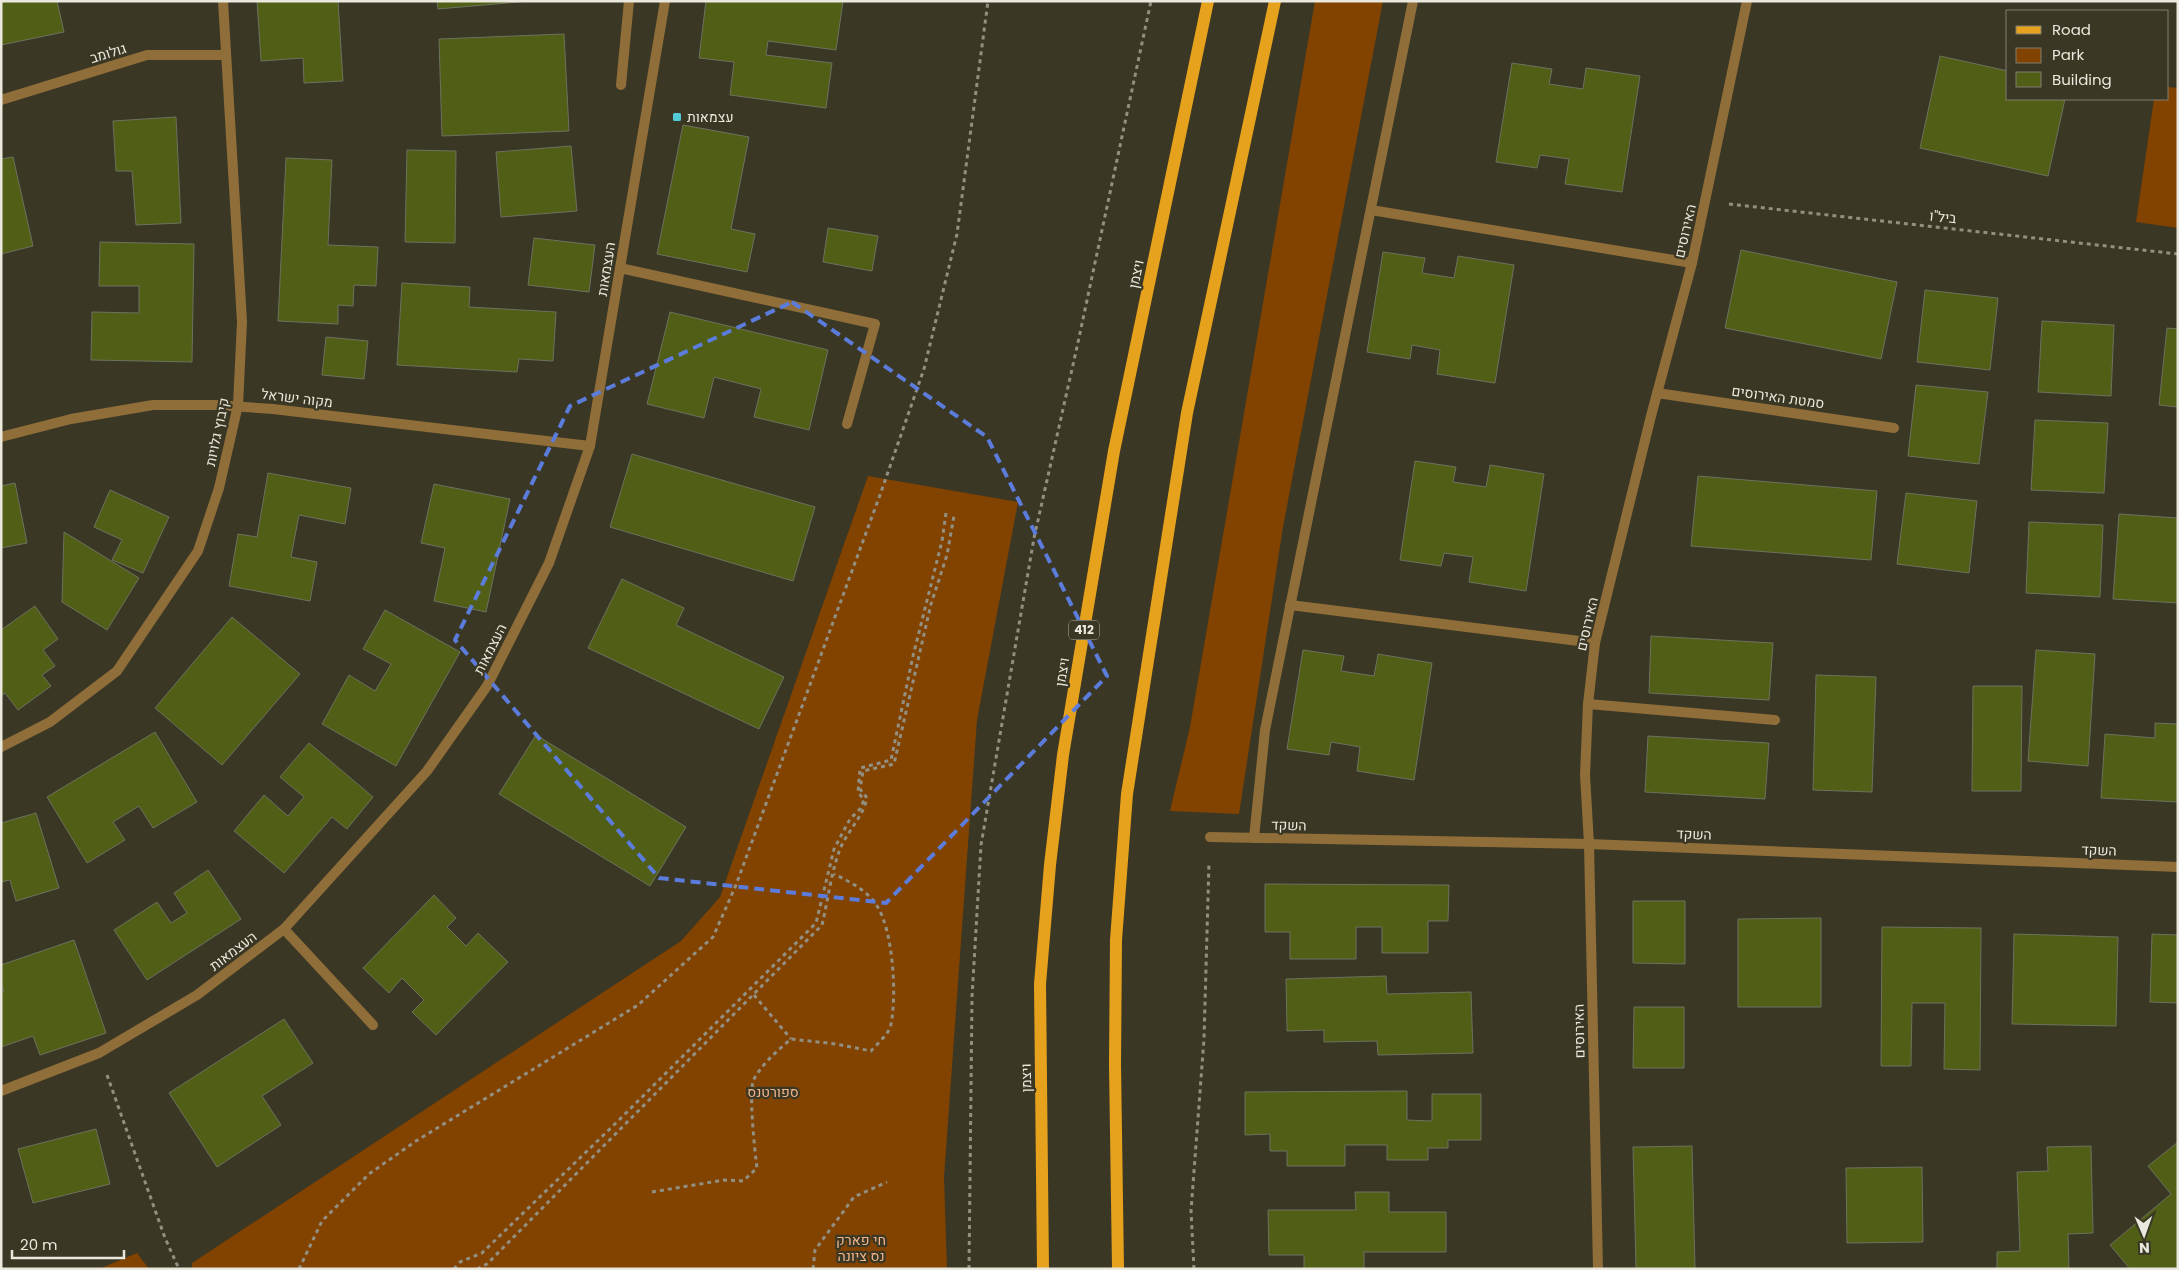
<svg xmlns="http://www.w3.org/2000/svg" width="2179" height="1270" font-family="Poppins,Heebo,sans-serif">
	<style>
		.green { fill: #824200 }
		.building { fill: #505e16; stroke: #6c725e }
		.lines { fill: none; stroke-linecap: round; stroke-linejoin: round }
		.path { stroke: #939082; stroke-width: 3; stroke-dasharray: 4 4; stroke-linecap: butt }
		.lane { stroke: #8f6e3a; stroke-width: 10 }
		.street { stroke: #8f6e3a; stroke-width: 10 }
		.primary { stroke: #e6a21d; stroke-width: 12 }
		.marked { fill: none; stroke: #5b7cda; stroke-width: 4; stroke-dasharray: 10 6; stroke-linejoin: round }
		.poi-dot { fill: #52cbd9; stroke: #3b3725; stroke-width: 2 }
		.labels { text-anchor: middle; stroke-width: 4.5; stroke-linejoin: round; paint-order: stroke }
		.shield { fill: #3b3725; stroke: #b6b4a6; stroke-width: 1 }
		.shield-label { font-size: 12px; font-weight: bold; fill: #ebe9de }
		.street-label { font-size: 14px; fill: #ebe9de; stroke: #3b3725 }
		.poi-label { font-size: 14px; fill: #ebe9de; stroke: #3b3725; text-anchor: start }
		.park-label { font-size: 14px; fill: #f2b58b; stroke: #3b3725 }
	</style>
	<rect width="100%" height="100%" fill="#3b3725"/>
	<!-- green -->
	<g class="green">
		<path d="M 1315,1 L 1383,1 L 1283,527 L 1239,814 L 1170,811 L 1190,727 Z"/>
		<path d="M 2168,87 L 2178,88 L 2178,228 L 2136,222 L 2154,99 L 2168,99 Z"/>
		<path d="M 868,476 L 1018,502 L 977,720 L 944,1177 L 947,1269 L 192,1269 L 192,1263 L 681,941 L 720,897 Z"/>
		<path d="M 137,1253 L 149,1269 L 99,1269 Z"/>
	</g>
	<!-- building -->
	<g class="building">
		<path d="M 1,1 L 57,1 L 64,32 L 1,45 Z"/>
		<path d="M 257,1 L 338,1 L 343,81 L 304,83 L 303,58 L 261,61 Z"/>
		<path d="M 437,1 L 530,1 L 438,9 Z"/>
		<path d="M 706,1 L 843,1 L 836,50 L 768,41 L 766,55 L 832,63 L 826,108 L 730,95 L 734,62 L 699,58 Z"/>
		<path d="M 564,34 L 569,131 L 442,136 L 439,39 Z"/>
		<path d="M 1940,56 L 2008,71 L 2008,99 L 2065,99 L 2048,176 L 1920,148 Z"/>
		<path d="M 1512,63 L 1552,69 L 1549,84 L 1583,89 L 1586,68 L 1640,76 L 1622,192 L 1565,184 L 1569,159 L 1540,155 L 1537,168 L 1496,162 Z"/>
		<path d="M 176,117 L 181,223 L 136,225 L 132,171 L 116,171 L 113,121 Z"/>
		<path d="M 683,125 L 749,137 L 731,229 L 755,234 L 747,272 L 657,254 Z"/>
		<path d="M 571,146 L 577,211 L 501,217 L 496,152 Z"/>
		<path d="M 407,150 L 456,151 L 455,243 L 405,242 Z"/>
		<path d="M 13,157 L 33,246 L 1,254 L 1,159 Z"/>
		<path d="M 286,158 L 332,160 L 328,245 L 378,247 L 376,286 L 354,285 L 353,306 L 338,305 L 338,324 L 278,321 Z"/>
		<path d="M 828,228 L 878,236 L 872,271 L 823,262 Z"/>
		<path d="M 534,238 L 595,245 L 589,292 L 528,285 Z"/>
		<path d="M 100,242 L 194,244 L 192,362 L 91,360 L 92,312 L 139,313 L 139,286 L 99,286 Z"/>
		<path d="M 1741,250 L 1897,282 L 1881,359 L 1725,328 Z"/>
		<path d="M 1383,252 L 1425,258 L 1422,273 L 1454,278 L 1458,256 L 1514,265 L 1495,383 L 1437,374 L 1440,350 L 1412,345 L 1410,359 L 1367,352 Z"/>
		<path d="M 402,283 L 470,287 L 469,307 L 556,312 L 553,361 L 519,359 L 517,372 L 397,365 Z"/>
		<path d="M 1925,290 L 1998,298 L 1990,370 L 1917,362 Z"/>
		<path d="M 670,312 L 828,350 L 809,430 L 754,417 L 761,389 L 714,377 L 704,418 L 647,404 Z"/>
		<path d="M 2042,321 L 2114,325 L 2111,396 L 2038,392 Z"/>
		<path d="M 2167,328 L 2178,329 L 2178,407 L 2159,405 Z"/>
		<path d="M 326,337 L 368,341 L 364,379 L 322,375 Z"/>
		<path d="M 1916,385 L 1988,392 L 1979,464 L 1908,456 Z"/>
		<path d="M 2035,420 L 2108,423 L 2104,493 L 2031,490 Z"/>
		<path d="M 632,454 L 815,507 L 793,581 L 610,527 Z"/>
		<path d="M 1415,461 L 1456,467 L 1453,482 L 1486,487 L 1490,465 L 1544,474 L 1526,591 L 1469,582 L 1473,557 L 1444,553 L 1441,566 L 1400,560 Z"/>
		<path d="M 268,473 L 351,488 L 345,524 L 299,515 L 291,557 L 317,562 L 310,601 L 229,586 L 238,534 L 257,537 Z"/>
		<path d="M 1698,476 L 1877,491 L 1871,560 L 1691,546 Z"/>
		<path d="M 15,483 L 27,543 L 1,548 L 1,486 Z"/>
		<path d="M 434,484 L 510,499 L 486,612 L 434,601 L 445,548 L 421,543 Z"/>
		<path d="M 110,490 L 169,517 L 143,573 L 112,560 L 122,540 L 94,527 Z"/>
		<path d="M 1906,493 L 1977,501 L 1969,573 L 1897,564 Z"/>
		<path d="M 2119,514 L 2178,518 L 2178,603 L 2113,599 Z"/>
		<path d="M 2029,522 L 2103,525 L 2100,597 L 2026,593 Z"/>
		<path d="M 64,532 L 139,578 L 107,630 L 62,602 Z"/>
		<path d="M 622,579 L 684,608 L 676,625 L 784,677 L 759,729 L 588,648 Z"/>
		<path d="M 35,606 L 58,639 L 43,650 L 55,666 L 42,675 L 51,686 L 18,710 L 5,693 L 1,696 L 1,630 Z"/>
		<path d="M 385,610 L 460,652 L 396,766 L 322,724 L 349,675 L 375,691 L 391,664 L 363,649 Z"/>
		<path d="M 232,617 L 300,674 L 222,765 L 155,708 Z"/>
		<path d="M 1651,636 L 1773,643 L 1769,700 L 1649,693 Z"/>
		<path d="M 1303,650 L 1344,656 L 1341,671 L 1374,676 L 1378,654 L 1432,663 L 1414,780 L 1357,771 L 1360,747 L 1331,742 L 1329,755 L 1287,749 Z"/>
		<path d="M 2036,650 L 2095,654 L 2088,766 L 2028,761 Z"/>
		<path d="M 1816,675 L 1876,677 L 1872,792 L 1813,790 Z"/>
		<path d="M 1973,686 L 2022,686 L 2021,791 L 1972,791 Z"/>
		<path d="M 2155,723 L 2178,724 L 2178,802 L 2101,798 L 2105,734 L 2155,738 Z"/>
		<path d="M 155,732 L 197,802 L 153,828 L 139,806 L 113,822 L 125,840 L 87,863 L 47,797 Z"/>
		<path d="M 536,735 L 686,827 L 650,886 L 499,794 Z"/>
		<path d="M 1648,736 L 1769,743 L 1765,799 L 1645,792 Z"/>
		<path d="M 309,743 L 373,797 L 347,829 L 332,817 L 284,873 L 234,831 L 264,795 L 288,816 L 304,797 L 280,777 Z"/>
		<path d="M 36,813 L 59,888 L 16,901 L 10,880 L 1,882 L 1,823 Z"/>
		<path d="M 208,870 L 241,919 L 147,980 L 114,930 L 157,902 L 171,923 L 187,913 L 174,893 Z"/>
		<path d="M 1265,884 L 1449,885 L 1448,921 L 1428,921 L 1428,953 L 1382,953 L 1382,927 L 1356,927 L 1356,959 L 1290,959 L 1290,932 L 1265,932 Z"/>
		<path d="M 434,895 L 456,918 L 447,927 L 466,946 L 478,933 L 508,962 L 436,1035 L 412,1012 L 424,1000 L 402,978 L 389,993 L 363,968 Z"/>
		<path d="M 1633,901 L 1685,901 L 1685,964 L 1633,963 Z"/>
		<path d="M 1821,918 L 1821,1007 L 1738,1007 L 1738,919 Z"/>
		<path d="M 1882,927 L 1981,928 L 1980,1070 L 1944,1069 L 1945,1003 L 1912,1003 L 1911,1066 L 1881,1066 Z"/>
		<path d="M 2014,934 L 2118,937 L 2116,1026 L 2012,1024 Z"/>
		<path d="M 2152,934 L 2178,935 L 2178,1003 L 2150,1002 Z"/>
		<path d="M 74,940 L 106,1033 L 40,1055 L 33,1036 L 1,1047 L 1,992 L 4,991 L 1,983 L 1,965 Z"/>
		<path d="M 1386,976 L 1387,994 L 1471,992 L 1473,1053 L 1378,1055 L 1377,1041 L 1324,1042 L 1324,1030 L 1287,1031 L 1286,979 Z"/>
		<path d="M 1634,1007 L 1684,1007 L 1684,1068 L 1633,1068 Z"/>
		<path d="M 284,1019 L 313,1063 L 262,1096 L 281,1125 L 217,1167 L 169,1093 Z"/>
		<path d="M 1407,1091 L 1407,1120 L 1432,1121 L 1432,1094 L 1481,1094 L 1481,1140 L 1448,1140 L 1448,1148 L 1428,1148 L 1428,1160 L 1387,1160 L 1387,1145 L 1345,1145 L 1345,1166 L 1287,1166 L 1287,1151 L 1270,1151 L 1270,1134 L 1245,1135 L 1245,1092 Z"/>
		<path d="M 96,1129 L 110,1184 L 33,1203 L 18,1149 Z"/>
		<path d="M 2178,1142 L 2178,1269 L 2130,1269 L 2110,1245 L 2171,1194 L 2148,1166 Z"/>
		<path d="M 1692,1146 L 1695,1269 L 1636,1269 L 1633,1147 Z"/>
		<path d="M 2091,1146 L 2093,1233 L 2068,1234 L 2069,1269 L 1997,1269 L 1997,1252 L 2020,1251 L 2017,1172 L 2048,1171 L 2047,1147 Z"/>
		<path d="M 1922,1167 L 1923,1242 L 1847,1243 L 1846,1168 Z"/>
		<path d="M 1355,1192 L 1389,1192 L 1389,1212 L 1446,1212 L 1446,1252 L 1364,1252 L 1364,1269 L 1304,1269 L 1304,1255 L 1269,1255 L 1268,1210 L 1356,1210 Z"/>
	</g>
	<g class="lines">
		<!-- path -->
		<g class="path">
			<path d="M 1729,204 L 2178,254"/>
			<path d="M 754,995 L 791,1039"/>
			<path d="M 107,1075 L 165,1238 L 179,1269"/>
			<path d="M 652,1192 L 724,1180 L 743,1181 L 757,1168 C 755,1153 748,1089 754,1079 C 763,1063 777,1051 791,1039 L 836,1044 L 871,1051 C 877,1044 890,1033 891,1024 C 897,995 893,930 877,906 C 867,890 850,882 834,874"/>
			<path d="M 299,1269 L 322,1221 L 369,1174 L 416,1141 L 638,1005 L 713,937 L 736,885 L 880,495 L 924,369 L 957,234 L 988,1"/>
			<path d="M 454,1269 L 460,1262 L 482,1253 L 619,1120 L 816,923 L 834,849 L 850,819 L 860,809 L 864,800 L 858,792 L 860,768 L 891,760 L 913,656 L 942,541 L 946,513"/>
			<path d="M 477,1269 L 487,1264 L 822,925 C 828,900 831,873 840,849 C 848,830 863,817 867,798 L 860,789 L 863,771 L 894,764 L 931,604 L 947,555 L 954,516"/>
			<path d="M 813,1269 L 815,1250 L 854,1197 L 887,1182"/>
			<path d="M 969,1269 L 972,997 L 981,845 L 1034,538 L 1077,347 L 1151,1"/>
			<path d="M 1194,1269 L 1191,1211 L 1204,1039 L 1209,862"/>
		</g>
		<!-- lane -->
		<g class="lane">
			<path d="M 621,85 L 629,1"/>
			<path d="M 1371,210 L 1692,263"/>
			<path d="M 620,268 L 875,324 L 847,424"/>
			<path d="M 1290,605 L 1595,643"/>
			<path d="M 1588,704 L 1775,720"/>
			<path d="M 1254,838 L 1265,730 L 1413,1"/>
			<path d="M 284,929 L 373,1025"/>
		</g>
		<!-- street -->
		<g class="street">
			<path d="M 1,100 L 147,55 L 226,55"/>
			<path d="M 1657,393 L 1894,428"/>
			<path d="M 1,437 L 71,419 L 153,405 L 215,405 L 273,409 L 590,446"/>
			<path d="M 1,747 L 50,722 L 117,671 L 198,551 L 219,488 L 238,405 L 242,322 L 223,1"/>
			<path d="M 1210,837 L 1589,844 L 2178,867"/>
			<path d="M 1,1091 L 99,1053 L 197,995 L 284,929 L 427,771 L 487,686 L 549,563 L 590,446 L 665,1"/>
			<path d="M 1598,1269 L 1589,844 L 1585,775 L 1588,704 L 1595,643 L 1651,416 L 1692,263 L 1747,1"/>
		</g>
		<!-- primary -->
		<g class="primary">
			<path d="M 1043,1269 L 1040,984 L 1050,865 L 1063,755 L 1114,451 L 1208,1"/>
			<path d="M 1118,1269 L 1115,1064 L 1116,940 L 1127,794 L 1187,413 L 1275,1"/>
		</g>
	</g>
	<!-- marked area -->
	<path class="marked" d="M 792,302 L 987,437 L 1107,676 L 886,903 L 659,878 L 455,640 L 570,406 Z"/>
	<!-- markers -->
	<rect class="poi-dot" x="672" y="112" width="10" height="10" rx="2.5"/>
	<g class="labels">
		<!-- shield labels -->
		<rect class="shield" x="1069" y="620.5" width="30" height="19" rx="4"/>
		<g class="shield-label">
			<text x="1084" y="634">412</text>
		</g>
		<!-- street labels -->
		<g class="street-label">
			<text transform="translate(108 53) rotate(-17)" y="5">גולומב</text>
			<text transform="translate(1943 217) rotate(6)" y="5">ביל"ו</text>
			<text transform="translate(1685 231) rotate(-77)" y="5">האירוסים</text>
			<text transform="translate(606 269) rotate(-81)" y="5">העצמאות</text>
			<text transform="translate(1136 274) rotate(-78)" y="5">ויצמן</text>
			<text transform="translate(1778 397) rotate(8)" y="5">סמטת האירוסים</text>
			<text transform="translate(297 398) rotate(7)" y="5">מקוה ישראל</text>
			<text transform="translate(217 432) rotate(-78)" y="5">קיבוץ גלויות</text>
			<text transform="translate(1587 624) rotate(-77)" y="5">האירוסים</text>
			<text transform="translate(490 649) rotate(-63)" y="5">העצמאות</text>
			<text transform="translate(1062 672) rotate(-81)" y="5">ויצמן</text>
			<text transform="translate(1289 825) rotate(1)" y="5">השקד</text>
			<text transform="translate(1694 834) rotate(2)" y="5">השקד</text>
			<text transform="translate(2099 850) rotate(2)" y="5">השקד</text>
			<text transform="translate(233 951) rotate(-37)" y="5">העצמאות</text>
			<text transform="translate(1579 1031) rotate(-91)" y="5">האירוסים</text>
			<text transform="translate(1026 1078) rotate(-91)" y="5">ויצמן</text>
		</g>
		<!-- poi labels -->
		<g class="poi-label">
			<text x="687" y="122">עצמאות</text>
		</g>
		<!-- park labels -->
		<g class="park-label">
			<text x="773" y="1097">ספורטנס</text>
			<text x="861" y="1245">חי פארק<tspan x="861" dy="16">נס ציונה</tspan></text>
		</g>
	</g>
	<!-- border -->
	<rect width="2179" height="1270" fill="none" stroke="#ebe9de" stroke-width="5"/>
	<!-- legend -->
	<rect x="2006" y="10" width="162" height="90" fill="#3b3725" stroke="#817e6f"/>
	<rect x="2016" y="26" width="25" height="8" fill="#e6a21d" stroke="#817e6f"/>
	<text x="2052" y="35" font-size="15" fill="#ebe9de">Road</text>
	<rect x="2016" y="48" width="25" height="15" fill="#824200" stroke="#817e6f"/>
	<text x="2052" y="60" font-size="15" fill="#ebe9de">Park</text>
	<rect x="2016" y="72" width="25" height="15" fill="#505e16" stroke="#817e6f"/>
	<text x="2052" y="85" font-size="15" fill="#ebe9de">Building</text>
	<!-- north arrow -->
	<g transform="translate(2144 1235) rotate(178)" stroke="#3b3725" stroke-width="4" paint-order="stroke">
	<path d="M0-4L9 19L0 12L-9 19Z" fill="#ebe9de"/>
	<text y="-8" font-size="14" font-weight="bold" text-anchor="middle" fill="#ebe9de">N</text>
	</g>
	<!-- scale -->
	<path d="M12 1250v8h112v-8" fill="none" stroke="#ebe9de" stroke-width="2.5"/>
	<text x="20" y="1250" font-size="15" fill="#ebe9de" stroke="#3b3725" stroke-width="4" paint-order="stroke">20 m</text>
</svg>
